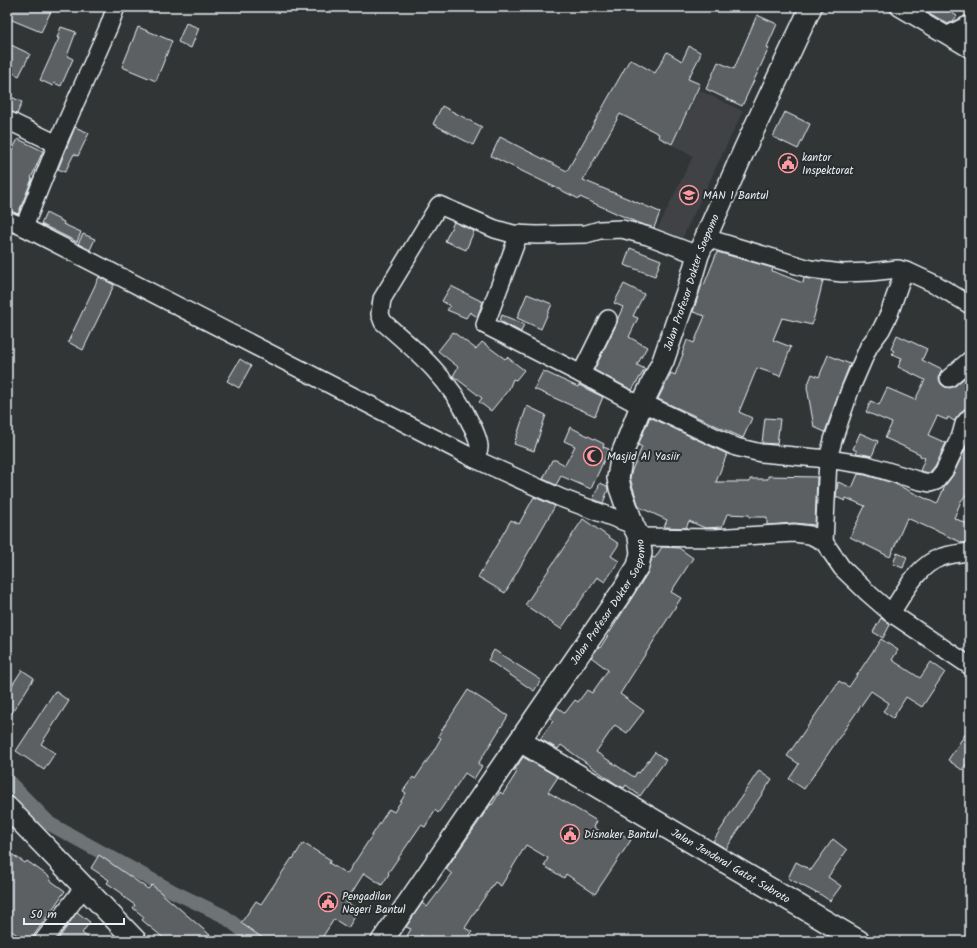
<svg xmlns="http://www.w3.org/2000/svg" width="977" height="948" font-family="Kalam,sans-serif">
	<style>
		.built { fill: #3f4244 }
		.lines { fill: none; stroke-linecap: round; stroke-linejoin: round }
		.canal { stroke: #6e7376; stroke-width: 14 }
		.building { fill: #5c6063; stroke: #e8f1f8 }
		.minor-casing { stroke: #e8f1f8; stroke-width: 20 }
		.major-casing { stroke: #e8f1f8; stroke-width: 24 }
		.minor { stroke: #2a2d2e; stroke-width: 17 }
		.major { stroke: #2a2d2e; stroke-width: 21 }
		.labels { text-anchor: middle; stroke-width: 4; stroke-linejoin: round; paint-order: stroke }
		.poi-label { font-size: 11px; fill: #e8f1f8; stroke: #2a2d2e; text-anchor: start }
		.street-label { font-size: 11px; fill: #e8f1f8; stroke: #2a2d2e }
	</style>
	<rect width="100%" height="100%" fill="#323536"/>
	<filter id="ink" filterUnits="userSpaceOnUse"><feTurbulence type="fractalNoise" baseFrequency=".025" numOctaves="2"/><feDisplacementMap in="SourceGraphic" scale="8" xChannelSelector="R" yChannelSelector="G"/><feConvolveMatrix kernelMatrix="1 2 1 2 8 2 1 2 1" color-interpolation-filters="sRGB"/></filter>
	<g filter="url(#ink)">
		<!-- built -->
		<path class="built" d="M 699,90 L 743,111 L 679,245 L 655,234 L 693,156 L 672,145 Z"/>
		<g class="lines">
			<!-- canal -->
			<path class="canal" d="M 7,780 L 50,824 L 172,891 L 224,916 L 256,941"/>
		</g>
		<!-- building -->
		<g class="building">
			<path d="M 7,7 L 53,7 L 41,32 L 7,18 Z"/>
			<path d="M 919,7 L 943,7 L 957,16 L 953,21 L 948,24 Z"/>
			<path d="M 757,15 L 777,24 L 767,47 L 769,48 L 742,106 L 706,89 L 718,62 L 734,69 Z"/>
			<path d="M 186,23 L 199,28 L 191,48 L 178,42 Z"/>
			<path d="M 61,27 L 76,32 L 67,56 L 73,59 L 61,86 L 54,83 L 53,86 L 40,80 L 59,38 L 57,38 Z"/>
			<path d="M 138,27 L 172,41 L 156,81 L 122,67 Z"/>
			<path d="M 7,43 L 30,54 L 19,76 L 7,70 Z"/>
			<path d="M 689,46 L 700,52 L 700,56 L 688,79 L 700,84 L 672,144 L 658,137 L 659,134 L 620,114 L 583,180 L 660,212 L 654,228 L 638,223 L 580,197 L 579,199 L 491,156 L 500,137 L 567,171 L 630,59 L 655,73 L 667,52 L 682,61 Z"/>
			<path d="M 7,95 L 22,102 L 17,114 L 7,110 Z"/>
			<path d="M 442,106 L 482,127 L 473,145 L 433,124 Z"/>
			<path d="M 785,112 L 810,124 L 798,149 L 773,137 Z"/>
			<path d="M 75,127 L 89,133 L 78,156 L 74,154 L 65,172 L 58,169 Z"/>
			<path d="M 18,139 L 43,151 L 31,178 L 32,179 L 18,214 L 7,210 L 7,160 Z"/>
			<path d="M 46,213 L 64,222 L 63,224 L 81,232 L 77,242 L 41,224 Z"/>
			<path d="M 454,222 L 474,231 L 466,250 L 445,241 Z"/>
			<path d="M 83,234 L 95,239 L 90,250 L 78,244 Z"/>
			<path d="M 630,248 L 661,260 L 655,276 L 624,265 Z"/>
			<path d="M 717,252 L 773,268 L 772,271 L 803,283 L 804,278 L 823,281 L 812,325 L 782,318 L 773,340 L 791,347 L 780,376 L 757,368 L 739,412 L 752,418 L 743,438 L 658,399 L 671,373 L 675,375 L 683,354 L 682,354 L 687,340 L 694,343 L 705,316 L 693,312 L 702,284 L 704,285 Z"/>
			<path d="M 99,277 L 114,285 L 83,350 L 68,342 Z"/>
			<path d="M 624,284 L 644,294 L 633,316 L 638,318 L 629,337 L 647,347 L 637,365 L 645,369 L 632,390 L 594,370 L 617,323 L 618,318 L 623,307 L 614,303 Z"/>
			<path d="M 451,286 L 483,302 L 477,317 L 470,312 L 466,318 L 447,310 L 450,306 L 442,301 Z"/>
			<path d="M 527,294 L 552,304 L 541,329 L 517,318 Z"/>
			<path d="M 502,315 L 524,324 L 521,332 L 500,321 Z"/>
			<path d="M 453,332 L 476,349 L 482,342 L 505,359 L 507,357 L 524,370 L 516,380 L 513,379 L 509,389 L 491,411 L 479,402 L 482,398 L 453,376 L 458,367 L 438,351 Z"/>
			<path d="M 897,335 L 927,349 L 922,360 L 942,370 L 940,374 L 939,379 L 941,384 L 945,387 L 950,388 L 955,386 L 970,373 L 970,407 L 963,410 L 954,421 L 948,417 L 947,420 L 937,416 L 928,435 L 946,443 L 935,466 L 929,473 L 920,471 L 925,458 L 920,456 L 920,454 L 885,438 L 892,423 L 866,412 L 871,401 L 879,405 L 887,388 L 915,400 L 925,380 L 898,367 L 902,358 L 892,354 L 894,351 L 891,349 Z"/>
			<path d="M 828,355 L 850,364 L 841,387 L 825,432 L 814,427 L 807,387 L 812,374 L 819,377 Z"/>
			<path d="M 240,359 L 251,366 L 239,388 L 227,381 Z"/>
			<path d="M 543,371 L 578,387 L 579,385 L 603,397 L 595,416 L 534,389 Z"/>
			<path d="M 527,406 L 546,415 L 534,451 L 514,444 Z"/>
			<path d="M 650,417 L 727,454 L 716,482 L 750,482 L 750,479 L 768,479 L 768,476 L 817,477 L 815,525 L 794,523 L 767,525 L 767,517 L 749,517 L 749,515 L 727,514 L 722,527 L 705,528 L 689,521 L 686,528 L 664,527 L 667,520 L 639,507 L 630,478 L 632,470 L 642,447 L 638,445 Z"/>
			<path d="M 765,418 L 780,419 L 777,444 L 762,443 Z"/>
			<path d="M 570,427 L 604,444 L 603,447 L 609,449 L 591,489 L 561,476 L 556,485 L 543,479 L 552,460 L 556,460 L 565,465 L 575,446 L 564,441 Z"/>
			<path d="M 860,433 L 878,441 L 872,456 L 856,453 L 857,451 L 853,449 Z"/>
			<path d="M 970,439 L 970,490 L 961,501 L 954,518 L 970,525 L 970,542 L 963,543 L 907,518 L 890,557 L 850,537 L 865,506 L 846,498 L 845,501 L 836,497 L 838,482 L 852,488 L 858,474 L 865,475 L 893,483 L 937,504 L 945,486 L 953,475 Z"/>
			<path d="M 600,483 L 607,486 L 608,490 L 603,503 L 593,499 Z"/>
			<path d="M 534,497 L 555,506 L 505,593 L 478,577 L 511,520 L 519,524 Z"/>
			<path d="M 583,519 L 619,544 L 611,556 L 619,561 L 605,582 L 597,577 L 561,629 L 525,605 Z"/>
			<path d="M 662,547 L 679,548 L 693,558 L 671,592 L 681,598 L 620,694 L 644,711 L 627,733 L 615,725 L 596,752 L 634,777 L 637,772 L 639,773 L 655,752 L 666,760 L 640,796 L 626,785 L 624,788 L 616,784 L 561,745 L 558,749 L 540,739 L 553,721 L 550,718 L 557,707 L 565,713 L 575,700 L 578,702 L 587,690 L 592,693 L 608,670 L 591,657 L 599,647 L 600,648 L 648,572 L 652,557 L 655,558 Z"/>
			<path d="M 897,553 L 907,557 L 903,568 L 893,564 Z"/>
			<path d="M 881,618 L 890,625 L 883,638 L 873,632 Z"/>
			<path d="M 881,639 L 898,650 L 892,660 L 920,678 L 931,662 L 945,672 L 922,707 L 906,697 L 893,718 L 883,711 L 889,703 L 871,691 L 804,789 L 789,779 L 799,764 L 787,756 L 839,681 L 849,687 Z"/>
			<path d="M 494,650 L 541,680 L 534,691 L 488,660 Z"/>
			<path d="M 22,670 L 34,678 L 7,721 L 7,693 Z"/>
			<path d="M 468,690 L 508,716 L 478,764 L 482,766 L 474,779 L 465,773 L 441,809 L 438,813 L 435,810 L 425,827 L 421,825 L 388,873 L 389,874 L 382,885 L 364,873 L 346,902 L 359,910 L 348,928 L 334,919 L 320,941 L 267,941 L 241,923 L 256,901 L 261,904 L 292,858 L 293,859 L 303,843 L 331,860 L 329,863 L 347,874 L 389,809 L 394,812 L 406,793 L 403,791 L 413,777 L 415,779 L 433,752 L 441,738 L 438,736 Z"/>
			<path d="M 55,691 L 69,701 L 41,744 L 55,753 L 44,770 L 16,751 Z"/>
			<path d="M 970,727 L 970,759 L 962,770 L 948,760 Z"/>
			<path d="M 523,757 L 558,777 L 548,792 L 597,821 L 594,827 L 611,839 L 617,831 L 631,840 L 595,894 L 566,874 L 564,878 L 544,866 L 548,858 L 526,845 L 501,886 L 495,882 L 480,904 L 465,928 L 472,932 L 467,941 L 430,941 L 421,935 L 418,941 L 404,941 L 411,929 L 406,927 L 422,903 L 427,907 L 452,874 L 446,869 L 491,804 L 492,805 L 500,792 L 503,794 L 517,772 L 514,771 Z"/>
			<path d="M 759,770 L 772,779 L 726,849 L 713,841 L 725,823 L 724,823 Z"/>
			<path d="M 833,839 L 847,850 L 828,877 L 841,886 L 830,901 L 817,892 L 816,893 L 788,878 L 796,862 L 811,870 Z"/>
			<path d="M 7,851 L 25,863 L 27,861 L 51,878 L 50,880 L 65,891 L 30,941 L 26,941 L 7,928 Z"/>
			<path d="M 99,855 L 148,889 L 152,885 L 217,941 L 167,941 L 142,920 L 144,917 L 133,908 L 135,905 L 122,896 L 123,894 L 107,883 L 109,880 L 91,868 Z"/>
			<path d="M 77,912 L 90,922 L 82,933 L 92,941 L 57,941 Z"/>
		</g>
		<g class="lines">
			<!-- minor casing -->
			<g class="minor-casing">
				<g id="minor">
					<path d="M 899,7 L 970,49"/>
					<path d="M 948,35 L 970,24"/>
					<path d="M 7,120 L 57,144"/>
					<path d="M 7,220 L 24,227 L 475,459 L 561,498 L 633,525"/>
					<path d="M 24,227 L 57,144 L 109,26 L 116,7"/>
					<path d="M 519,234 L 485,325 L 581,374 L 641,406"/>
					<path d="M 706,238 L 810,269 L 842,273 L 870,272 L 898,269 L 909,272 L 937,285 L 970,305"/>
					<path d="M 581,374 L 608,319"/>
					<path d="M 949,378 L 970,360"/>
					<path d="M 643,403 L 736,447 L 761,453 L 828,459 L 867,465 L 920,481 L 930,483 L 936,481 L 944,471 L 961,435 L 964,424 L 970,417"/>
					<path d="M 475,459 C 476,455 479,451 479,447 C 479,441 474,429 471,424 C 451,380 418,352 383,322 L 380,314 L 382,299 L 439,205 L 495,229 L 513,234 L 537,235 L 586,234 L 600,230 L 622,229 L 648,236 L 698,255"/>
					<path d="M 639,537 L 714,538 L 794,533 L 810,535 L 824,542 L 842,568 L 868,593 L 891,613 L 970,666"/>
					<path d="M 824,542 L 828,459 L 833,440 L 850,390 L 869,346 L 881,330 L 889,314 L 904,271"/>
					<path d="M 891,613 C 904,593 918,564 942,557 C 951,554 961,553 970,552"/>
					<path d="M 43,941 L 84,887"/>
				</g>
			</g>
			<!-- major casing -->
			<g class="major-casing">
				<g id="major">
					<path id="s1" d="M 520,741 L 859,941"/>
					<path d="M 7,807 L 136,941"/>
					<path id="s2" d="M 382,941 L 623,590 L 638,566 L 641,553 L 639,537 L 633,525 L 620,488 L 618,478 L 622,454 L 641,406 L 663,361 L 688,289 L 698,255 L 745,148 L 811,7"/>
				</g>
			</g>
			<!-- minor -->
			<use href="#minor" class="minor"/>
			<!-- major -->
			<use href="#major" class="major"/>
		</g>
	</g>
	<!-- icons -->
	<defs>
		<g id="civic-ring" transform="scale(1)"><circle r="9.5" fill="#2a2d2e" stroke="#ff9aa2" stroke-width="1.5"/><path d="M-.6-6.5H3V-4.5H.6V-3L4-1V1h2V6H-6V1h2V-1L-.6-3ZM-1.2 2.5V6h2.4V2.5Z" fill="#ff9aa2"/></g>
		<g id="school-ring" transform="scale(1)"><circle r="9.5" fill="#2a2d2e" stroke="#ff9aa2" stroke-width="1.5"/><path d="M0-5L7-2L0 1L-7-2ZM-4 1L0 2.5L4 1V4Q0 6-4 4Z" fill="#ff9aa2"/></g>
		<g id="mosque-ring" transform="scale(1)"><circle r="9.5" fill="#2a2d2e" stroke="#ff9aa2" stroke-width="1.5"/><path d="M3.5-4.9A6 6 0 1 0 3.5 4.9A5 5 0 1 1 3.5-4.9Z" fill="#ff9aa2"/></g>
	</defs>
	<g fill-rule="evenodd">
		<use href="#civic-ring" x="788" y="163"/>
		<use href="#school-ring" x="689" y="195"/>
		<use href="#mosque-ring" x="593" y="456"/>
		<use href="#civic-ring" x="570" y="834"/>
		<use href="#civic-ring" x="328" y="902"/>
	</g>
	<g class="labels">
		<!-- poi labels -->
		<g class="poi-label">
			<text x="802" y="161">kantor<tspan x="802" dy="13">Inspektorat</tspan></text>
			<text x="703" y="199">MAN 1 Bantul</text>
			<text x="607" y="460">Masjid Al Yasiir</text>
			<text x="584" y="838">Disnaker Bantul</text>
			<text x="342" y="900">Pengadilan<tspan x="342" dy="13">Negeri Bantul</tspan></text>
		</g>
		<!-- street labels -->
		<g class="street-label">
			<text dy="4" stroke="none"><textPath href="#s2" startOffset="756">Jalan Profesor Dokter Soepomo</textPath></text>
			<text dy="4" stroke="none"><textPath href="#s2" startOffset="409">Jalan Profesor Dokter Soepomo</textPath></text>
			<text dy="4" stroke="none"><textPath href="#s1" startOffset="245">Jalan Jenderal Gatot Subroto</textPath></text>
		</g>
	</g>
	<!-- margin -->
	<rect width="977" height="948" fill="none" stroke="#2a2d2e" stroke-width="24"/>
	<rect x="12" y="12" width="953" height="924" fill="none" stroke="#e8f1f8" stroke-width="1.5" filter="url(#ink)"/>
	<!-- scale -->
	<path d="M24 918v6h100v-6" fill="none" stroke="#e8f1f8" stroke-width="2"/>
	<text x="30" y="918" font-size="12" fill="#e8f1f8" stroke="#2a2d2e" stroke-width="3" paint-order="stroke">50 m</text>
</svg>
